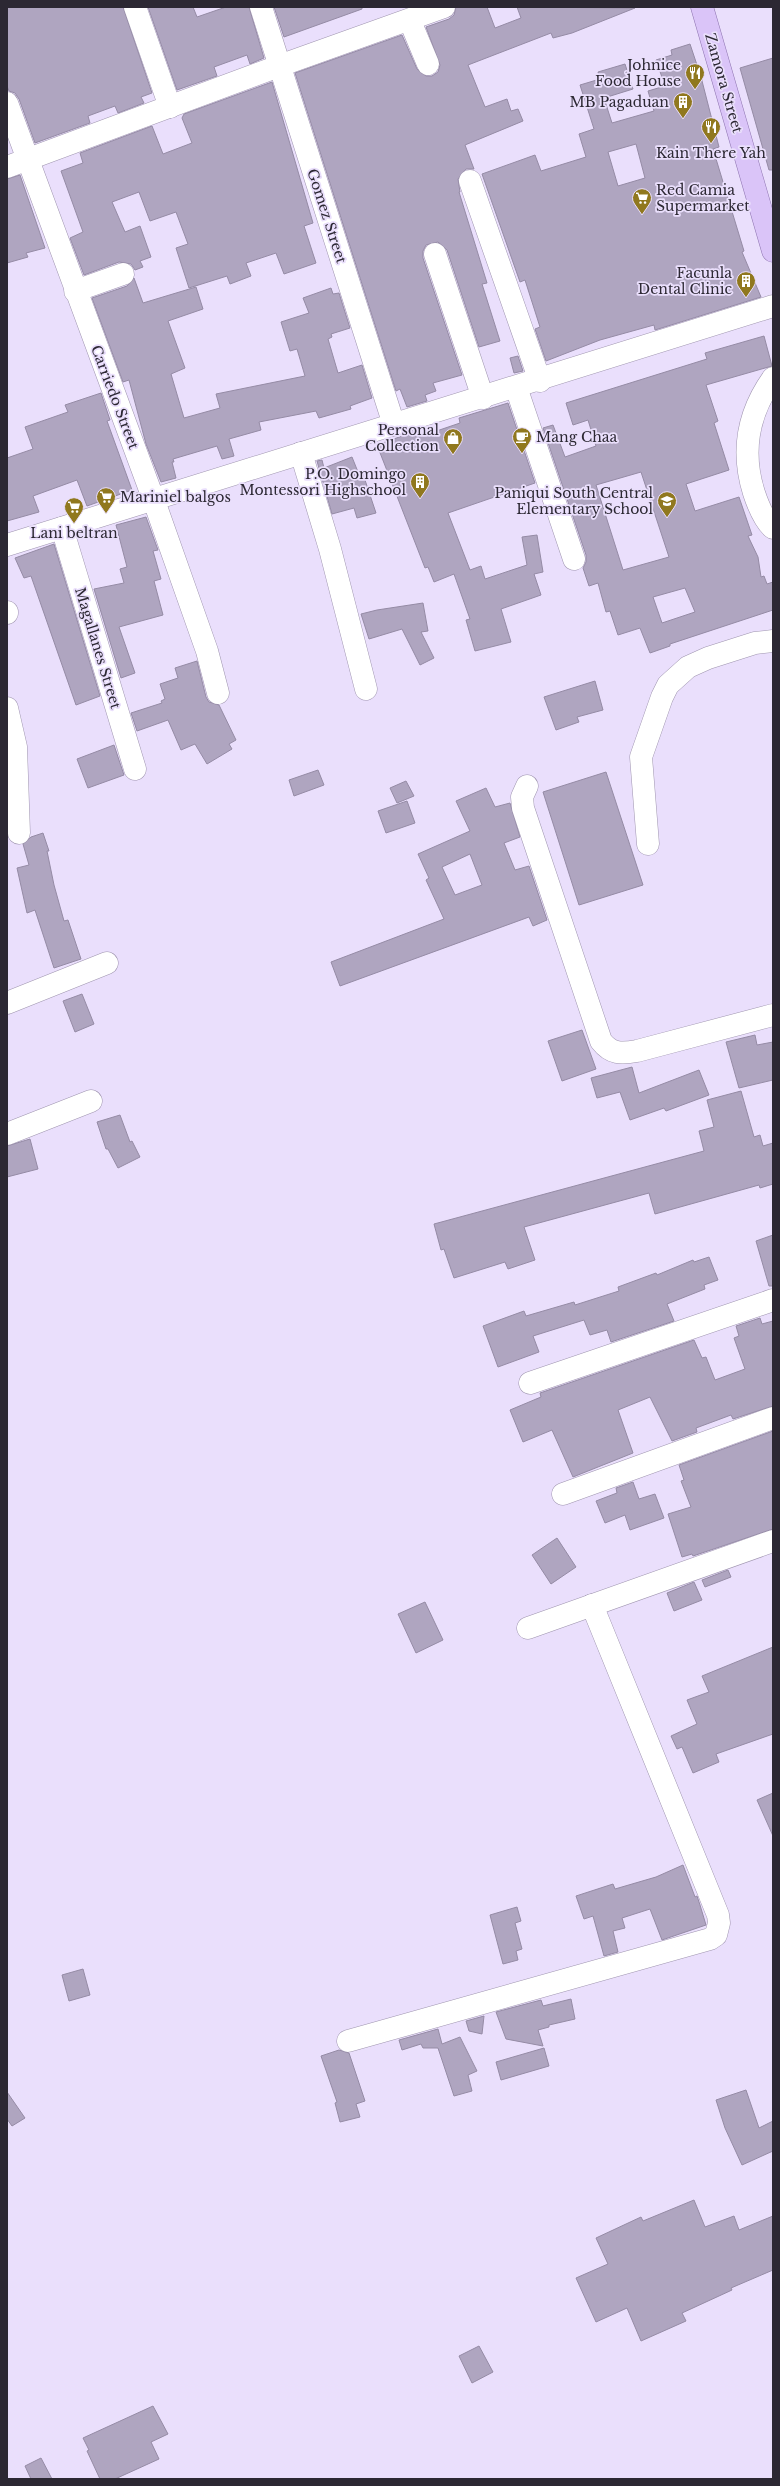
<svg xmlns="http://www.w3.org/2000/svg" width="780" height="2486" font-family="'Libre Baskerville',serif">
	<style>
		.building { fill: #afa5c0; stroke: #958ba5; fill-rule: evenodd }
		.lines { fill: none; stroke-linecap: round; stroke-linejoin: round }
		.minor-casing { stroke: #9f95af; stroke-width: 23 }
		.major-casing { stroke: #8e74b0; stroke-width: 23 }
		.minor { stroke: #fff; stroke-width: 22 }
		.major { stroke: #dac4f8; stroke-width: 22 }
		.labels { text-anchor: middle; stroke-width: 3.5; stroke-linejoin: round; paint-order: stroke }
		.poi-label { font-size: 14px; fill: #2c2833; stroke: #eadffc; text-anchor: end }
		.street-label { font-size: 14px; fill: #2c2833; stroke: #eadffc }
	</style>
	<rect width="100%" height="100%" fill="#eadffc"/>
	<!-- building -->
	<g class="building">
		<path d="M 7,7 L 123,7 L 152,93 L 141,97 L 144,103 L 118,113 L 115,106 L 88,116 L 90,123 L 35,143 L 19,99 L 15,93 L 9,91 L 7,86 Z"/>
		<path d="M 148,7 L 193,7 L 197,17 L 226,7 L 249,7 L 264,58 L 250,64 L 247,55 L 214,67 L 217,76 L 177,90 Z"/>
		<path d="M 274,7 L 362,7 L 362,9 L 284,37 Z"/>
		<path d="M 456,7 L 487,7 L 495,28 L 521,18 L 517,7 L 635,8 L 572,33 L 553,38 L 551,33 L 468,65 L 485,107 L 507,99 L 511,111 L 518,109 L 523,121 L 465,145 L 474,169 L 466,169 L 458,179 L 460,192 L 459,192 L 487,283 L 482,284 L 500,341 L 479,347 L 447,250 L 438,242 L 426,245 L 423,251 L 423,258 L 462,375 L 433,383 L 436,391 L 425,395 L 427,401 L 407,407 L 400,389 L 396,391 L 295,73 L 402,35 L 417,69 L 426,76 L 432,76 L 438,72 L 440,65 L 426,27 L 449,19 L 454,15 Z"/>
		<path d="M 690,44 L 701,77 L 719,147 L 713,149 L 744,251 L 742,252 L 761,297 L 655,330 L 654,325 L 600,340 L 546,361 L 535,329 L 540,327 L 525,280 L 520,282 L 482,174 L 535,155 L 541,171 L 586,157 L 579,134 L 594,129 L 580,85 L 600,79 L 598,72 L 625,64 L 633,89 L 604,98 L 612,123 L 654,111 L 648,91 L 665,86 L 656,60 L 672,55 L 671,50 ZM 636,144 L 645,178 L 618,186 L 608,152 Z"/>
		<path d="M 773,58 L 773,170 L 769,170 L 740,68 Z"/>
		<path d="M 272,82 L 313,223 L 304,226 L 316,263 L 284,274 L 276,253 L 246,263 L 251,276 L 230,284 L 227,276 L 189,288 L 176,248 L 188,244 L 176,212 L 150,221 L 139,192 L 112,202 L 125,232 L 140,226 L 151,257 L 140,261 L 143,267 L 135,270 L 131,264 L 119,262 L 84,275 L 70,238 L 83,232 L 61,171 L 83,163 L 80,153 L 152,126 L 163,154 L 192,143 L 182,118 L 184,114 Z"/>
		<path d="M 20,175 L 45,248 L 26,253 L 28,257 L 7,263 L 7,179 Z"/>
		<path d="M 134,278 L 143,303 L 196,287 L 203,309 L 168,321 L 185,368 L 171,374 L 184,418 L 220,408 L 216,394 L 305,376 L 297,349 L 290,351 L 281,322 L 309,313 L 303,298 L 331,288 L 333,294 L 339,293 L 350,328 L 331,334 L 332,337 L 328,339 L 338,373 L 362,365 L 372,398 L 350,406 L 351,409 L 319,418 L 316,411 L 259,422 L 261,430 L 229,439 L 234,456 L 222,459 L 217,446 L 173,459 L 174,462 L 172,462 L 176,478 L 161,482 L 146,444 L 129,380 L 123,382 L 92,298 L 127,286 Z"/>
		<path d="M 764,336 L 772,366 L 706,385 L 718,421 L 714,423 L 729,470 L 686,484 L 695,511 L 739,497 L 752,535 L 748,536 L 758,557 L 761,577 L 764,576 L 767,584 L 773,582 L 773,610 L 670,644 L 670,646 L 650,653 L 640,628 L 618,635 L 610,611 L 606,612 L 598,583 L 589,586 L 583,568 L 586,562 L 586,555 L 543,428 L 553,425 L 565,457 L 596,446 L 588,420 L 573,425 L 566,403 L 707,359 L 705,353 ZM 641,472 L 669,557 L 623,570 L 596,485 ZM 685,588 L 695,612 L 662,623 L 653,597 Z"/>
		<path d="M 518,356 L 523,371 L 514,373 L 510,358 Z"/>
		<path d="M 101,393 L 110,420 L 107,421 L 132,490 L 87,506 L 77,480 L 33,496 L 39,512 L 7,521 L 7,458 L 33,449 L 25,427 L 68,412 L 65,405 Z"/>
		<path d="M 508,403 L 535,483 L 448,513 L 470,570 L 481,566 L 485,579 L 527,565 L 522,537 L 537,535 L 543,572 L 534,574 L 541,595 L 501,609 L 511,642 L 475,651 L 466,620 L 470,619 L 454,574 L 434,582 L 428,567 L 425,568 L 377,445 L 416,431 L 419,437 L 460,423 L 459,418 Z"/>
		<path d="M 352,457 L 358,472 L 362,471 L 376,513 L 357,518 L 354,508 L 332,514 L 317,461 L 322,460 L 324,468 Z"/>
		<path d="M 146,517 L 158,550 L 153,551 L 161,579 L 154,581 L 163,615 L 119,627 L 135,673 L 121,678 L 94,589 L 124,583 L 120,569 L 127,567 L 116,525 Z"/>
		<path d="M 54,544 L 100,696 L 76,705 L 31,576 L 24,578 L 15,558 Z"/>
		<path d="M 423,603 L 428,631 L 421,632 L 434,658 L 420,665 L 402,629 L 369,639 L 361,614 L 377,610 Z"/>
		<path d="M 197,661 L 206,697 L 209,702 L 219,705 L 236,740 L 229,744 L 232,749 L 207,764 L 195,744 L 181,750 L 168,720 L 137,731 L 131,713 L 162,703 L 161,701 L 165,699 L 160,684 L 178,678 L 175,668 Z"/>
		<path d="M 595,681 L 603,710 L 577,717 L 579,722 L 556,730 L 544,697 Z"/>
		<path d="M 114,745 L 124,775 L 88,788 L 77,759 Z"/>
		<path d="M 318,770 L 324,785 L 294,796 L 289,780 Z"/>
		<path d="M 606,772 L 643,885 L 579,905 L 543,792 Z"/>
		<path d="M 406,781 L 414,796 L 397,803 L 390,788 Z"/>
		<path d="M 486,788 L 495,807 L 510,803 L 520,837 L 504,843 L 515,870 L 529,866 L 547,920 L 533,926 L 529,917 L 340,986 L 331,962 L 444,919 L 426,880 L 429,878 L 418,854 L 470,831 L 456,801 ZM 470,854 L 482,885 L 455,895 L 442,867 Z"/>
		<path d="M 407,801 L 415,823 L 386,833 L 378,811 Z"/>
		<path d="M 43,833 L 49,851 L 47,851 L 54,885 L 64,921 L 68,920 L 81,959 L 54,968 L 35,910 L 27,913 L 17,868 L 29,865 L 23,844 L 31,837 Z"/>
		<path d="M 82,994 L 94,1024 L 75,1032 L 63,1001 Z"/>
		<path d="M 582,1030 L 596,1069 L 562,1081 L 548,1041 Z"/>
		<path d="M 755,1035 L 757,1045 L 773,1042 L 773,1080 L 739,1088 L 726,1042 Z"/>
		<path d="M 632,1067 L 639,1093 L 699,1070 L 709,1095 L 666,1111 L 664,1108 L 630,1120 L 620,1092 L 597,1098 L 591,1078 Z"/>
		<path d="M 741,1091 L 754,1137 L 760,1135 L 763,1146 L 773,1143 L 773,1184 L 760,1188 L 759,1185 L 655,1214 L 649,1193 L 524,1227 L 535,1260 L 508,1269 L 505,1262 L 454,1278 L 444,1249 L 441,1250 L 434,1224 L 704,1151 L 699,1131 L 714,1127 L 707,1100 Z"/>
		<path d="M 120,1115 L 130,1142 L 132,1141 L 140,1157 L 118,1168 L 108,1149 L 106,1149 L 97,1122 Z"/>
		<path d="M 30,1139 L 38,1169 L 7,1177 L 7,1146 Z"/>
		<path d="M 773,1235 L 773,1286 L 769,1286 L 756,1241 Z"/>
		<path d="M 709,1257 L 718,1280 L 704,1285 L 705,1289 L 667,1304 L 674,1321 L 611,1342 L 607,1330 L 590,1335 L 584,1320 L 533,1336 L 539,1352 L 498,1367 L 483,1326 L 524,1311 L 526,1316 L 574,1302 L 575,1305 L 619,1291 L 618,1287 L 656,1273 L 657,1275 L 693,1260 L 694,1262 Z"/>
		<path d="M 760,1318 L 762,1324 L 773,1321 L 773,1406 L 733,1419 L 731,1415 L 696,1428 L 697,1432 L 672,1441 L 650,1397 L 618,1410 L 633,1453 L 573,1477 L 552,1430 L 523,1442 L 510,1410 L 541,1397 L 540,1393 L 694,1340 L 702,1358 L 706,1357 L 715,1380 L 745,1369 L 734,1338 L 739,1336 L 736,1326 Z"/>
		<path d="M 773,1431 L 773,1529 L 693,1556 L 692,1554 L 682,1557 L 668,1514 L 691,1507 L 681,1481 L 684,1480 L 679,1465 Z"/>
		<path d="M 633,1482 L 639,1499 L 655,1494 L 664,1518 L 630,1530 L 625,1515 L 605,1523 L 596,1501 L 617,1493 L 616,1488 Z"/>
		<path d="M 557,1538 L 576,1567 L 551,1584 L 532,1555 Z"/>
		<path d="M 728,1570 L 731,1577 L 705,1587 L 702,1580 Z"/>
		<path d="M 694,1582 L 702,1600 L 674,1611 L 667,1593 Z"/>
		<path d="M 425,1602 L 443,1640 L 416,1653 L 398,1614 Z"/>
		<path d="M 773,1647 L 773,1734 L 716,1754 L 719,1762 L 693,1773 L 682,1747 L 677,1749 L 671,1736 L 697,1724 L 687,1700 L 709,1692 L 702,1676 Z"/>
		<path d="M 773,1793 L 773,1836 L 757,1800 Z"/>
		<path d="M 683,1865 L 695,1897 L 697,1896 L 700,1905 L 706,1925 L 662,1940 L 650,1909 L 622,1918 L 625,1928 L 613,1931 L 618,1952 L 604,1956 L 593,1916 L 584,1919 L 576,1896 L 613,1884 L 615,1889 L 656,1877 Z"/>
		<path d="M 517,1907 L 521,1921 L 515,1923 L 522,1949 L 516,1951 L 518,1960 L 503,1964 L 490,1915 Z"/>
		<path d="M 83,1969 L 90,1995 L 69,2001 L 62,1975 Z"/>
		<path d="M 571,1999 L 575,2019 L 549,2025 L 549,2027 L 538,2030 L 543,2046 L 506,2039 L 496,2012 L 541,2000 L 543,2006 Z"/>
		<path d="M 484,2016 L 482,2034 L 469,2031 L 466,2021 Z"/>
		<path d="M 438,2029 L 442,2044 L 460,2037 L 477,2071 L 468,2075 L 472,2091 L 454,2096 L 438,2048 L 423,2048 L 421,2044 L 402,2050 L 399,2040 Z"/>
		<path d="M 544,2048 L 549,2066 L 501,2080 L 496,2062 Z"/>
		<path d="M 339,2050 L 349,2053 L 365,2101 L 356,2104 L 360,2117 L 340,2122 L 335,2103 L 337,2102 L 321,2056 Z"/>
		<path d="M 746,2090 L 759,2128 L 773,2121 L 773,2151 L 742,2165 L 725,2128 L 716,2100 Z"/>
		<path d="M 7,2092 L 25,2118 L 12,2126 L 7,2119 Z"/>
		<path d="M 694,2200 L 705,2227 L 734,2216 L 739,2230 L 773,2216 L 773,2270 L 731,2288 L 732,2290 L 682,2313 L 686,2321 L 641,2341 L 627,2308 L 596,2322 L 576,2278 L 608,2264 L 596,2238 L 641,2217 L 643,2221 Z"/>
		<path d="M 479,2346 L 493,2372 L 472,2383 L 459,2356 Z"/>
		<path d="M 153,2406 L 168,2434 L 151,2442 L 159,2459 L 115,2479 L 100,2479 L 87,2451 L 89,2450 L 83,2438 Z"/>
		<path d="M 41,2458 L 52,2479 L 31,2479 L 25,2466 Z"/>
	</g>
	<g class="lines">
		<!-- minor casing -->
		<g class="minor-casing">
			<g id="minor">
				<path d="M 135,7 L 170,107"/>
				<path d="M 261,7 L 394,425"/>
				<path d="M 410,21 L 428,64"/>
				<path d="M 7,103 L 153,498 L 207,651 L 218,693"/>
				<path d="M 7,167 L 279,66 L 444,7"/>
				<path d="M 470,181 L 540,381"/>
				<path d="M 435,254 L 483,398"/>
				<path d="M 75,291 L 123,274"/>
				<path d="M 773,378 C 748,413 741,452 754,493 C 758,505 764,520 773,528"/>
				<path d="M 516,387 L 574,559"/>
				<path d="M 301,453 L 330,549 L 366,689"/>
				<path d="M 62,528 L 135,769"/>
				<path d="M 7,545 L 773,306"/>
				<path d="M 7,612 L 7,613"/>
				<path d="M 7,708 L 16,747 L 19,833"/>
				<path d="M 527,786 L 522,797 L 523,808 L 601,1041 C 611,1054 621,1054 637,1051 L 773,1015"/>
				<path d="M 648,844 L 641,757 L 662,697 L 668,685 L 688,667 L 708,658 L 755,643 L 773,641"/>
				<path d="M 7,1003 L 107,963"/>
				<path d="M 7,1134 L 91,1101"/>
				<path d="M 530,1383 L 773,1300"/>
				<path d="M 563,1494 L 773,1418"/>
				<path d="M 528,1628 L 773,1541"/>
				<path d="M 348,2041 L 710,1939 L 716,1935 L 719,1923 L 718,1915 L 592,1605"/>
			</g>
		</g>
		<!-- major casing -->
		<g class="major-casing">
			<path id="major" d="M 702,7 L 773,251"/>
		</g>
		<!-- minor -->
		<use href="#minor" class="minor"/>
		<!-- major -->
		<use href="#major" class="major"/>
	</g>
	<!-- icons -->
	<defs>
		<g id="restaurant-pin" transform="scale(1)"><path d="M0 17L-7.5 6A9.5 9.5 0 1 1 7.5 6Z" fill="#90781e" stroke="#eadffc"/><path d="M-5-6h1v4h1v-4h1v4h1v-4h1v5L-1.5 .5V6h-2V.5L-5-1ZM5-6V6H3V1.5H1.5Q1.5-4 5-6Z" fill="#fff"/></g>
		<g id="building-pin" transform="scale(1)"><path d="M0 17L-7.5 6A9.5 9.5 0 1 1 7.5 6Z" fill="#90781e" stroke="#eadffc"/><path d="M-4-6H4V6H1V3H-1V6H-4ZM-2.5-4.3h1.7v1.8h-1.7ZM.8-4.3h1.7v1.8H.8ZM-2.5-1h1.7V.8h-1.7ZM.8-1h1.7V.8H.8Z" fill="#fff"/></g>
		<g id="supermarket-pin" transform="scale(1)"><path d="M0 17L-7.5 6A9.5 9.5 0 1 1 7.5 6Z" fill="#90781e" stroke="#eadffc"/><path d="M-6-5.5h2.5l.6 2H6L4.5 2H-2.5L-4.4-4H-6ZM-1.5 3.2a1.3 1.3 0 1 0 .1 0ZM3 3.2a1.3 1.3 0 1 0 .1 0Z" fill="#fff"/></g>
		<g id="cafe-pin" transform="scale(1)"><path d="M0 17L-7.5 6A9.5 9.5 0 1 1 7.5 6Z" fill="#90781e" stroke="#eadffc"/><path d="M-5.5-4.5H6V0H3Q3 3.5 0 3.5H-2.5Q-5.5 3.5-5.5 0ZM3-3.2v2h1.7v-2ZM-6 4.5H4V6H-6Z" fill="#fff"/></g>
		<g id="shop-pin" transform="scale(1)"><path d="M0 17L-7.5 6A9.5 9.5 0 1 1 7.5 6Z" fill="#90781e" stroke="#eadffc"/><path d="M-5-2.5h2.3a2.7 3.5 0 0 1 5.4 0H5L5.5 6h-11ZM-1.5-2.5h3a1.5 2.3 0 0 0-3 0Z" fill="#fff"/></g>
		<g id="school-pin" transform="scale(1)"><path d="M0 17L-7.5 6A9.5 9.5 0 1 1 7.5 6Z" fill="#90781e" stroke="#eadffc"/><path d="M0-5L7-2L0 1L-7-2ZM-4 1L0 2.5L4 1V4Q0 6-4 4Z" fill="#fff"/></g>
	</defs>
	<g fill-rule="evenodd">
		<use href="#restaurant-pin" x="695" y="73"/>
		<use href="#building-pin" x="683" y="102"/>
		<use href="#restaurant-pin" x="711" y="127"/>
		<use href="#supermarket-pin" x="642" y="198"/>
		<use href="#building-pin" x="746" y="281"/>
		<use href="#cafe-pin" x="522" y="437"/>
		<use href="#shop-pin" x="453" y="438"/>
		<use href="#building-pin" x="420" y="482"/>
		<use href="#supermarket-pin" x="106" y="497"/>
		<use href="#school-pin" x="667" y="501"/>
		<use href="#supermarket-pin" x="74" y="507"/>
	</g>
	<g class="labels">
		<!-- poi labels -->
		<g class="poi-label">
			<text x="681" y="70">Johnice<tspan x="681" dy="16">Food House</tspan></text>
			<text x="669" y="107">MB Pagaduan</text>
			<text x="711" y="158" text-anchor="middle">Kain There Yah</text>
			<text x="656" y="195" text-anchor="start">Red Camia<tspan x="656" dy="16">Supermarket</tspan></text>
			<text x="732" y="278">Facunla<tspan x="732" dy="16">Dental Clinic</tspan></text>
			<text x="439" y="435">Personal<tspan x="439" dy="16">Collection</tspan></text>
			<text x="536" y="442" text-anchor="start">Mang Chaa</text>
			<text x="406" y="479">P.O. Domingo<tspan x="406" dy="16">Montessori Highschool</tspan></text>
			<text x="653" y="498">Paniqui South Central<tspan x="653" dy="16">Elementary School</tspan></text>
			<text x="120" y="502" text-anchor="start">Mariniel balgos</text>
			<text x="74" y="538" text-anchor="middle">Lani beltran</text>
		</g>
		<!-- street labels -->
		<g class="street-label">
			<text transform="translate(724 83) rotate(74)" y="5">Zamora Street</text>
			<text transform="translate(327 216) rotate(72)" y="5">Gomez Street</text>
			<text transform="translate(115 397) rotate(69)" y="5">Carriedo Street</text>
			<text transform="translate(98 648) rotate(73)" y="5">Magallanes Street</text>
		</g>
	</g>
	<!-- border -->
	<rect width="780" height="2486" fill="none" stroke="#2c2833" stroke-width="16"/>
</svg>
